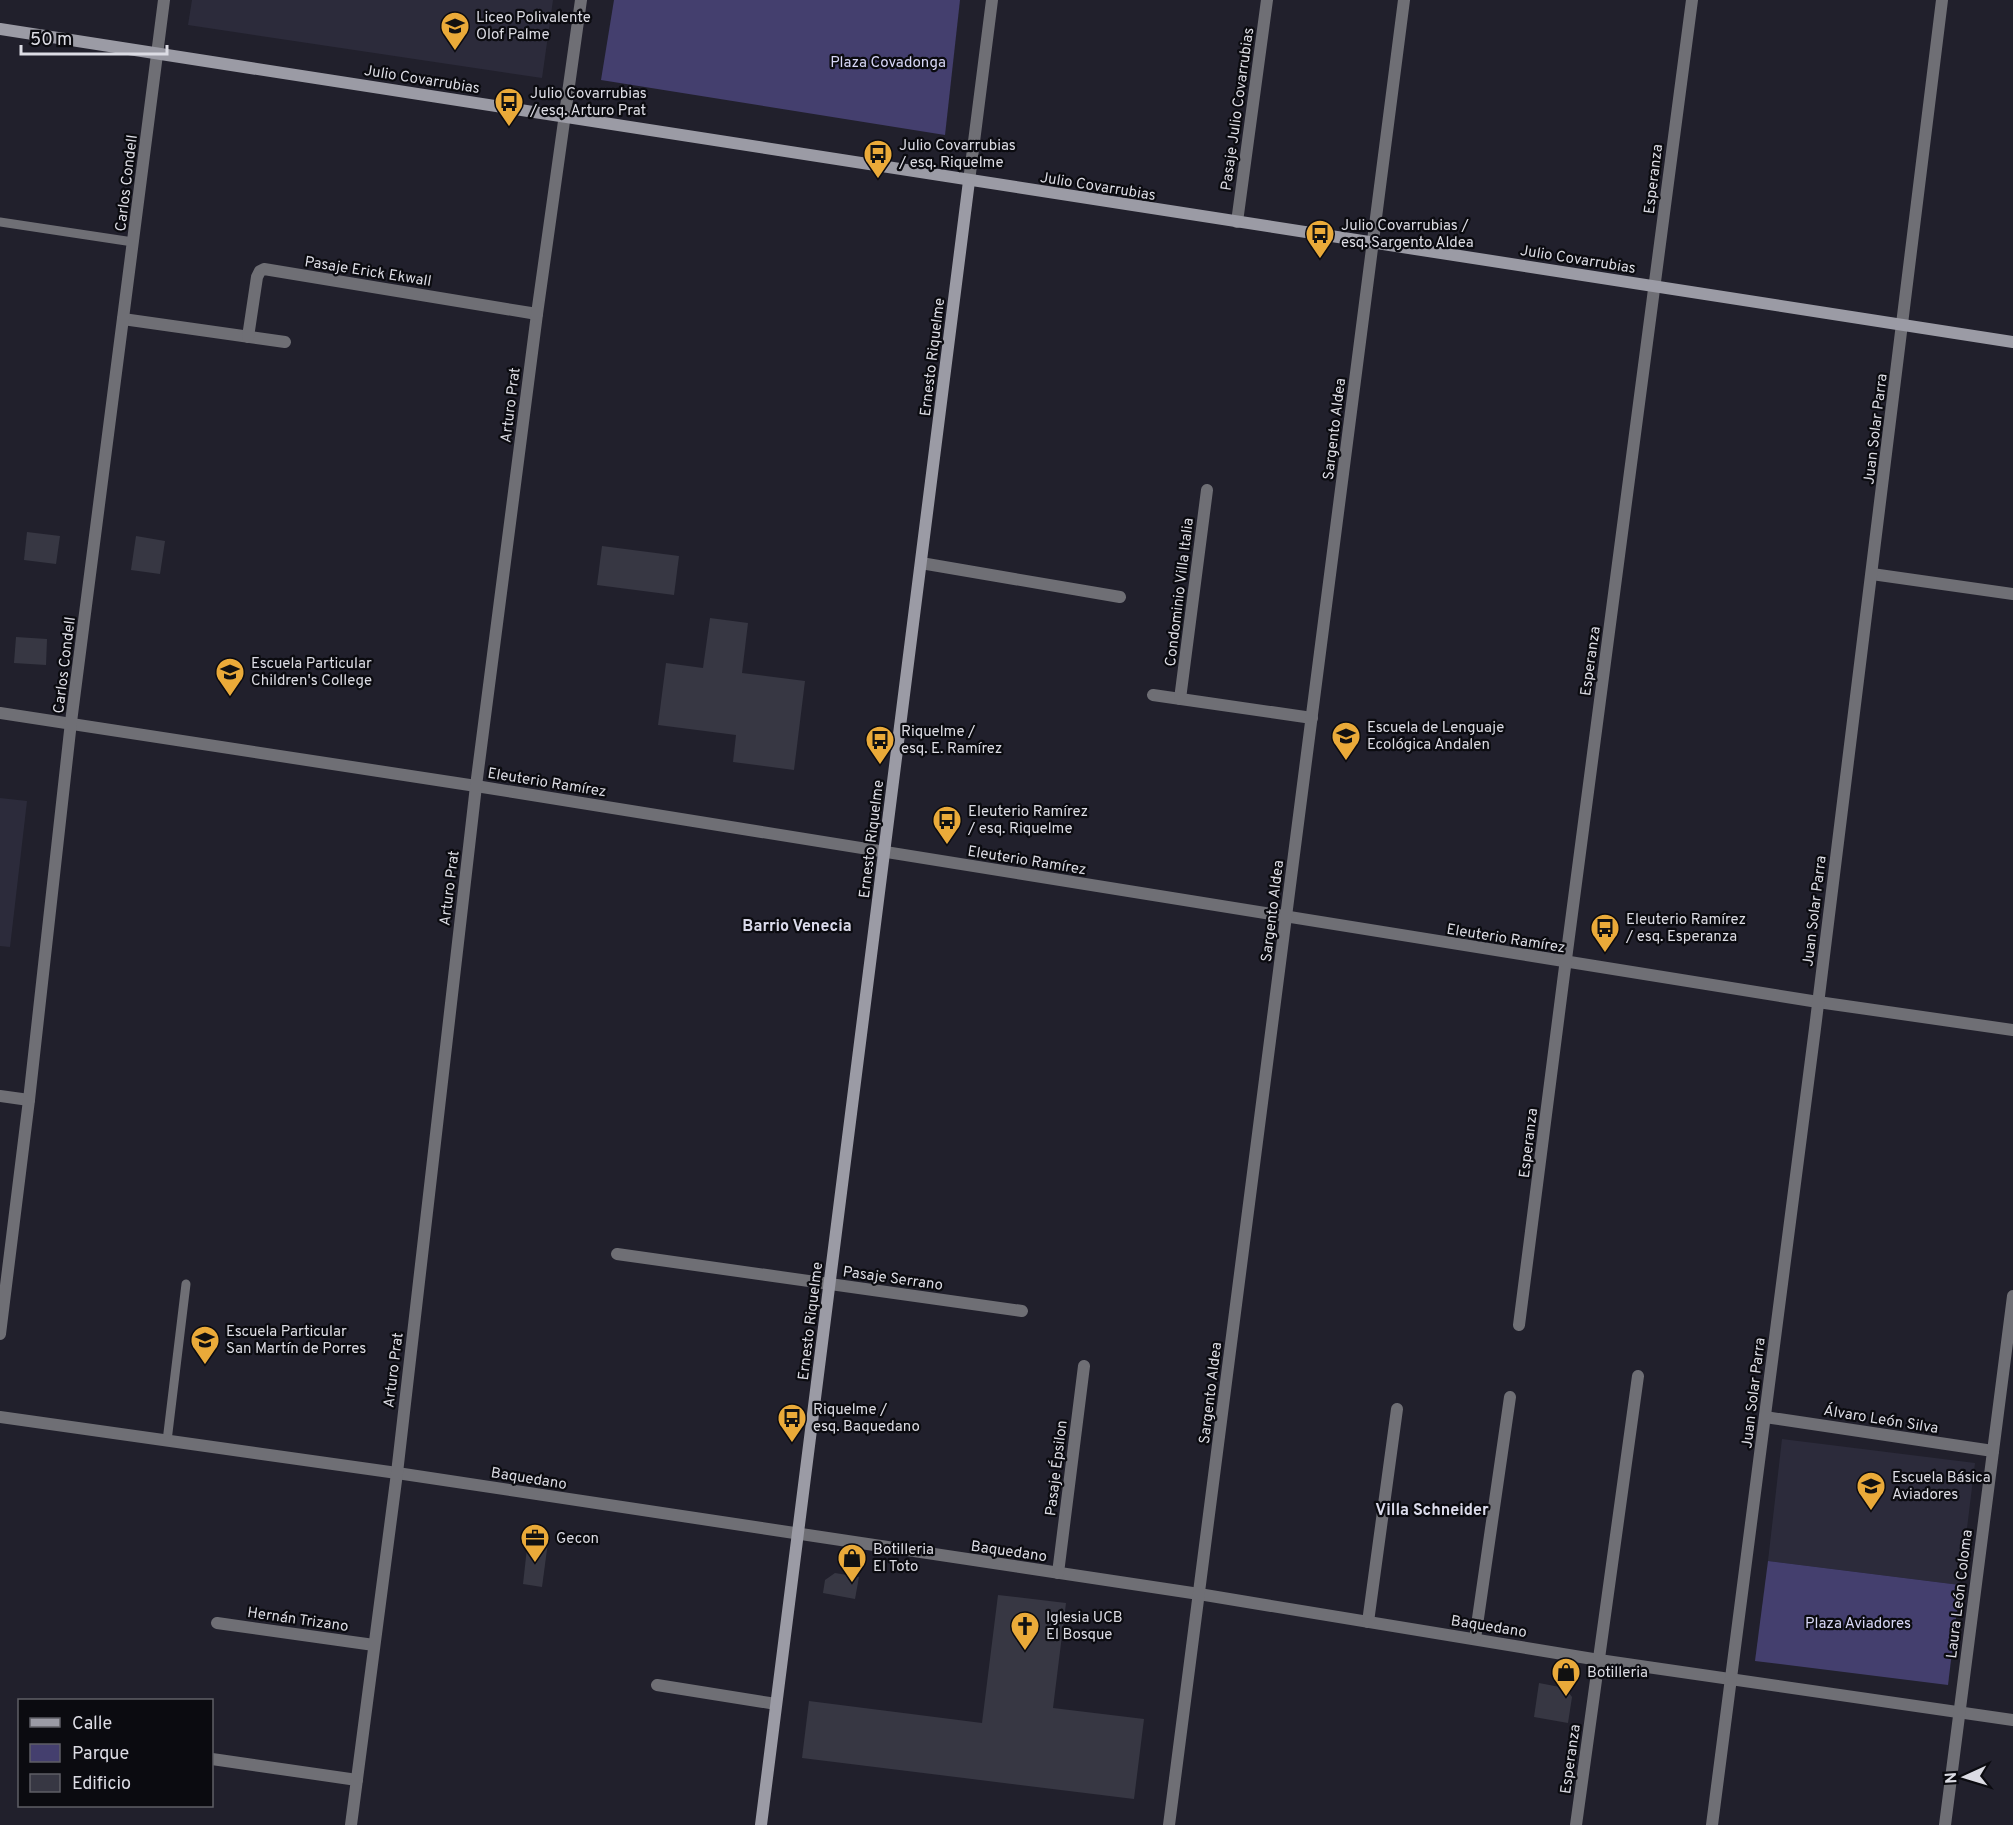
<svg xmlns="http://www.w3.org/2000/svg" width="2013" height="1825" font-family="Overpass,sans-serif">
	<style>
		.built { fill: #2c2b3b }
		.green { fill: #443f6e }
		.building { fill: #373743 }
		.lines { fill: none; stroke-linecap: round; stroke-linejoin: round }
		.lane { stroke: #6f6f75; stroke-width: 9 }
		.street { stroke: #6f6f75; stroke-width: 12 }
		.secondary { stroke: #9b9ba5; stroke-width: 12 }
		.labels { text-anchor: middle; stroke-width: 4.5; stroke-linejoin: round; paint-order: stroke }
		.poi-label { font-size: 15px; fill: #dcdce4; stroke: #0b0b10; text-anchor: start }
		.park-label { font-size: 15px; fill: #d8d7f7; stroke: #0b0b10 }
		.street-label { font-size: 15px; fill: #dcdce4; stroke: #0b0b10 }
		.neighbourhood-label { font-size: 16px; font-weight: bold; fill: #dbdbeb; stroke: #0b0b10 }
	</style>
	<rect width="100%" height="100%" fill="#21202c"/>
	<!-- built -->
	<g class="built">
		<path d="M 192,0 L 553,0 L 542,78 L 188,25 Z"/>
		<path d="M 0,798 L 27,801 L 10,947 L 0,946 Z"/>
		<path d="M 1782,1439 L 1975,1463 L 1960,1585 L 1768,1561 Z"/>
	</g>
	<!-- green -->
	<g class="green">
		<path d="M 614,0 L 960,0 L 945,135 L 601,80 Z"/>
		<path d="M 1768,1561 L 1960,1585 L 1948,1685 L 1755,1661 Z"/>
	</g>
	<!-- building -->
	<g class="building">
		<path d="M 27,532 L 60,536 L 56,564 L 24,560 Z"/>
		<path d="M 136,536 L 165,541 L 160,574 L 131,570 Z"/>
		<path d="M 602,546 L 679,556 L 674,595 L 597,585 Z"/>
		<path d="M 710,618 L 748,623 L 742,673 L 805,681 L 794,770 L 733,762 L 736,735 L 658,725 L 666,663 L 703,668 Z"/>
		<path d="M 16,637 L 47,639 L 46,665 L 14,663 Z"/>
		<path d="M 528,1539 L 548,1542 L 542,1587 L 523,1584 Z"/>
		<path d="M 835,1573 L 859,1577 L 855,1599 L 823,1593 L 825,1580 Z"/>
		<path d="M 998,1595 L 1066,1603 L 1053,1708 L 1144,1719 L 1134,1799 L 802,1758 L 809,1701 L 982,1723 Z"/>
		<path d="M 1539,1683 L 1565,1688 L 1572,1697 L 1568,1723 L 1534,1717 Z"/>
	</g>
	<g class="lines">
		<!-- lane -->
		<g class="lane">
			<path d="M 0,222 L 133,242"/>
			<path d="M 167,1441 L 186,1284"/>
		</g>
		<!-- street -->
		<g class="street">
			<path d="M 969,181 L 992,0"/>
			<path d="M 1237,222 L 1267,0"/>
			<path d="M 123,319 L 285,342"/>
			<path d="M 248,337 L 257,277 L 260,271 L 264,269 L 537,314"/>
			<path d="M 921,563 L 1120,597"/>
			<path d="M 1872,574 L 2013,594"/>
			<path d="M 1153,695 L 1312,718"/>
			<path d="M 1180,699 L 1207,490"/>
			<path d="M 0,713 L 476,786 L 1818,1002 L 2013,1030"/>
			<path d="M 0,1096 L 29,1100"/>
			<path d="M 617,1254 L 1022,1311"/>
			<path d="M 1519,1325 L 1563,982 L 1692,0"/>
			<path d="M 0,1334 L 29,1100 L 71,722 L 164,0"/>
			<path d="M 0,1417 L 397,1473 L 1199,1594 L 1599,1660 L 2013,1720"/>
			<path d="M 1765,1417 L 1993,1451"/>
			<path d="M 1058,1573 L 1084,1366"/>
			<path d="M 1368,1622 L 1397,1409"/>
			<path d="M 217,1623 L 374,1645"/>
			<path d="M 1475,1639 L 1510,1397"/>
			<path d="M 657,1685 L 776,1704"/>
			<path d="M 212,1759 L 357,1780"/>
			<path d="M 351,1825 L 397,1473 L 476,786 L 537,314 L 581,0"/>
			<path d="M 1169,1825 L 1404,0"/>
			<path d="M 1576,1825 L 1638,1376"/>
			<path d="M 1712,1825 C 1792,1217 1869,609 1942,0"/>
			<path d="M 1945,1825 L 2013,1296"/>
		</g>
		<!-- secondary -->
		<g class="secondary">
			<path d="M 0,29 L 2013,342"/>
			<path d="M 761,1825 L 969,181"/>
		</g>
	</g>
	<!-- icons -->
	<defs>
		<g id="school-pin" transform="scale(1.5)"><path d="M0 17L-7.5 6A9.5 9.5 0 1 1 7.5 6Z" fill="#eaaa39" stroke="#0b0b10"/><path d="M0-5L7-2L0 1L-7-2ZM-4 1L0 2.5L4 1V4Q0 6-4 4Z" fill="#111"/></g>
		<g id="bus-pin" transform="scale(1.5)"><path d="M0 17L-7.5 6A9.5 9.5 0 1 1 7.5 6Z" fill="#eaaa39" stroke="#0b0b10"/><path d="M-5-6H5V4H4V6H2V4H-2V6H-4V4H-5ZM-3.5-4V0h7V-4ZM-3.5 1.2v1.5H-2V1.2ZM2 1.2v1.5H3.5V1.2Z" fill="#111"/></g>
		<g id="office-pin" transform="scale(1.5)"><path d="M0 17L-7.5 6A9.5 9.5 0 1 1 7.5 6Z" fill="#eaaa39" stroke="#0b0b10"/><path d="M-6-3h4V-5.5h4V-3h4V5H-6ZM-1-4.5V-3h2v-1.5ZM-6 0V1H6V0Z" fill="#111"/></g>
		<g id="shop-pin" transform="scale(1.5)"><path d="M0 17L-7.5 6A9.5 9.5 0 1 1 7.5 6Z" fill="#eaaa39" stroke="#0b0b10"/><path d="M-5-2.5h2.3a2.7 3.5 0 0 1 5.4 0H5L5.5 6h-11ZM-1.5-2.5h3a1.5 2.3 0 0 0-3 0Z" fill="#111"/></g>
		<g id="church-pin" transform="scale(1.5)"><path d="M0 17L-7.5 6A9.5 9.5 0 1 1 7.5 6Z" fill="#eaaa39" stroke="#0b0b10"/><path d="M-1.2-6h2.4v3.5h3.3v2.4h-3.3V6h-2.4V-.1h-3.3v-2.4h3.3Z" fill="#111"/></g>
	</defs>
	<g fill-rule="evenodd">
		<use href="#school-pin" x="455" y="26"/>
		<use href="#bus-pin" x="509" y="102"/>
		<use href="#bus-pin" x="878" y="154"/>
		<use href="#bus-pin" x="1320" y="234"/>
		<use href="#school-pin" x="230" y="672"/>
		<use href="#school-pin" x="1346" y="736"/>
		<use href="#bus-pin" x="880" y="740"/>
		<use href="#bus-pin" x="947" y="820"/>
		<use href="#bus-pin" x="1605" y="928"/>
		<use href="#school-pin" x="205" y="1340"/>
		<use href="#bus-pin" x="792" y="1418"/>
		<use href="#school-pin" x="1871" y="1486"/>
		<use href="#office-pin" x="535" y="1538"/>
		<use href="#shop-pin" x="852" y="1558"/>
		<use href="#church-pin" x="1025" y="1626"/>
		<use href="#shop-pin" x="1566" y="1672"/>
	</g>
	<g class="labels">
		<!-- poi labels -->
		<g class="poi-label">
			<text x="476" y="22">Liceo Polivalente<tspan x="476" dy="17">Olof Palme</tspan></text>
			<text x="530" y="98">Julio Covarrubias<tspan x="530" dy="17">/ esq. Arturo Prat</tspan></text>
			<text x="899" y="150">Julio Covarrubias<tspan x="899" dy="17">/ esq. Riquelme</tspan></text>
			<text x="1341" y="230">Julio Covarrubias /<tspan x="1341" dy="17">esq. Sargento Aldea</tspan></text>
			<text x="251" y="668">Escuela Particular<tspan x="251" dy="17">Children's College</tspan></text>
			<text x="1367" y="732">Escuela de Lenguaje<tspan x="1367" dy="17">Ecológica Andalen</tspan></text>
			<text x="901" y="736">Riquelme /<tspan x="901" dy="17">esq. E. Ramírez</tspan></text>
			<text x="968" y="816">Eleuterio Ramírez<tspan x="968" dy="17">/ esq. Riquelme</tspan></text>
			<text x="1626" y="924">Eleuterio Ramírez<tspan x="1626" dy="17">/ esq. Esperanza</tspan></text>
			<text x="226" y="1336">Escuela Particular<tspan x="226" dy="17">San Martín de Porres</tspan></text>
			<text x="813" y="1414">Riquelme /<tspan x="813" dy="17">esq. Baquedano</tspan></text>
			<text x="1892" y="1482">Escuela Básica<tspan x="1892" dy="17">Aviadores</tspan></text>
			<text x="556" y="1543">Gecon</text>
			<text x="873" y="1554">Botilleria<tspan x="873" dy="17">El Toto</tspan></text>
			<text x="1046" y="1622">Iglesia UCB<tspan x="1046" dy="17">El Bosque</tspan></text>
			<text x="1587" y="1677">Botilleria</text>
		</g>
		<!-- park labels -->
		<g class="park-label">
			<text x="888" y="67">Plaza Covadonga</text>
			<text x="1858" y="1628">Plaza Aviadores</text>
		</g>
		<!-- street labels -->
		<g class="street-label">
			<text transform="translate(422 79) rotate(9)" y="5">Julio Covarrubias</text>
			<text transform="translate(1237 109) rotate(-82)" y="5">Pasaje Julio Covarrubias</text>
			<text transform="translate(1653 179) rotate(-83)" y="5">Esperanza</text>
			<text transform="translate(126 183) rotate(-83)" y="5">Carlos Condell</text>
			<text transform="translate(1098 186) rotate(9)" y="5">Julio Covarrubias</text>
			<text transform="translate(1578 259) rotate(9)" y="5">Julio Covarrubias</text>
			<text transform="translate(368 271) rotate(9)" y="5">Pasaje Erick Ekwall</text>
			<text transform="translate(932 357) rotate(-83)" y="5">Ernesto Riquelme</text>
			<text transform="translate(510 405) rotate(-83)" y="5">Arturo Prat</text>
			<text transform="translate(1334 429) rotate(-83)" y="5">Sargento Aldea</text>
			<text transform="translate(1875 429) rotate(-83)" y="5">Juan Solar Parra</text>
			<text transform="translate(1179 592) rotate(-83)" y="5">Condominio Villa Italia</text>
			<text transform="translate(1590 661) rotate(-82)" y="5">Esperanza</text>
			<text transform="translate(64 665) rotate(-83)" y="5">Carlos Condell</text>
			<text transform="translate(547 782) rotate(9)" y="5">Eleuterio Ramírez</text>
			<text transform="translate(871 839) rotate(-83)" y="5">Ernesto Riquelme</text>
			<text transform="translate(1027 860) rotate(9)" y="5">Eleuterio Ramírez</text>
			<text transform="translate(449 888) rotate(-83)" y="5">Arturo Prat</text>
			<text transform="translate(1272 911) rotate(-83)" y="5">Sargento Aldea</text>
			<text transform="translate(1814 911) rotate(-83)" y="5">Juan Solar Parra</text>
			<text transform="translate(1506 938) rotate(9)" y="5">Eleuterio Ramírez</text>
			<text transform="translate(1528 1143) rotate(-83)" y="5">Esperanza</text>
			<text transform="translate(893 1278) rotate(8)" y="5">Pasaje Serrano</text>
			<text transform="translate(810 1321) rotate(-83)" y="5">Ernesto Riquelme</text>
			<text transform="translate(393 1370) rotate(-83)" y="5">Arturo Prat</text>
			<text transform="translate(1210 1393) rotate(-83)" y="5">Sargento Aldea</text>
			<text transform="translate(1753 1393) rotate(-83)" y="5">Juan Solar Parra</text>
			<text transform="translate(1881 1419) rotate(9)" y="5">Álvaro León Silva</text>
			<text transform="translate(1056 1468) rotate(-83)" y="5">Pasaje Épsilon</text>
			<text transform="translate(529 1478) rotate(9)" y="5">Baquedano</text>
			<text transform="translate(1009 1551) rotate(8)" y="5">Baquedano</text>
			<text transform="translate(1959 1594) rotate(-83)" y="5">Laura León Coloma</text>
			<text transform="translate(298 1619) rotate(8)" y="5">Hernán Trizano</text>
			<text transform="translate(1489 1626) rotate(9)" y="5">Baquedano</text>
			<text transform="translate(1570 1759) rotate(-82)" y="5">Esperanza</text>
		</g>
		<!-- neighbourhood labels -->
		<g class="neighbourhood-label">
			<text x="797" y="931">Barrio Venecia</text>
			<text x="1432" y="1515">Villa Schneider</text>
		</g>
	</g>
	<!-- legend -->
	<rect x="18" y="1699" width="195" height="108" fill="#0b0b10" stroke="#5f5f65" stroke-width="1.5"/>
	<rect x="30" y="1718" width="30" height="9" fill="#9b9ba5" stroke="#5f5f65" stroke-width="1.5"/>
	<text x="72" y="1729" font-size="18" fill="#dcdce4">Calle</text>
	<rect x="30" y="1744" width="30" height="18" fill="#443f6e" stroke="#5f5f65" stroke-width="1.5"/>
	<text x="72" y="1759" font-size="18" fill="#dcdce4">Parque</text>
	<rect x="30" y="1774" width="30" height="18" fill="#373743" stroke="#5f5f65" stroke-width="1.5"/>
	<text x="72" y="1789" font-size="18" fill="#dcdce4">Edificio</text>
	<!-- north arrow -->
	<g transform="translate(1965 1777) rotate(266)" stroke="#0b0b10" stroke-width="4.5" paint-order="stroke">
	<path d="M0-4.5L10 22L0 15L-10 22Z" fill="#dcdce4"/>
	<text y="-9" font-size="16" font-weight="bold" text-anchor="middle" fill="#dcdce4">N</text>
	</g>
	<!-- scale -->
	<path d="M21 45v9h146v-9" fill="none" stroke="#dcdce4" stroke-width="3"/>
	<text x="30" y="45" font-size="18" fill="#dcdce4" stroke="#0b0b10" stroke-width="4.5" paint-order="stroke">50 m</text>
</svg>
